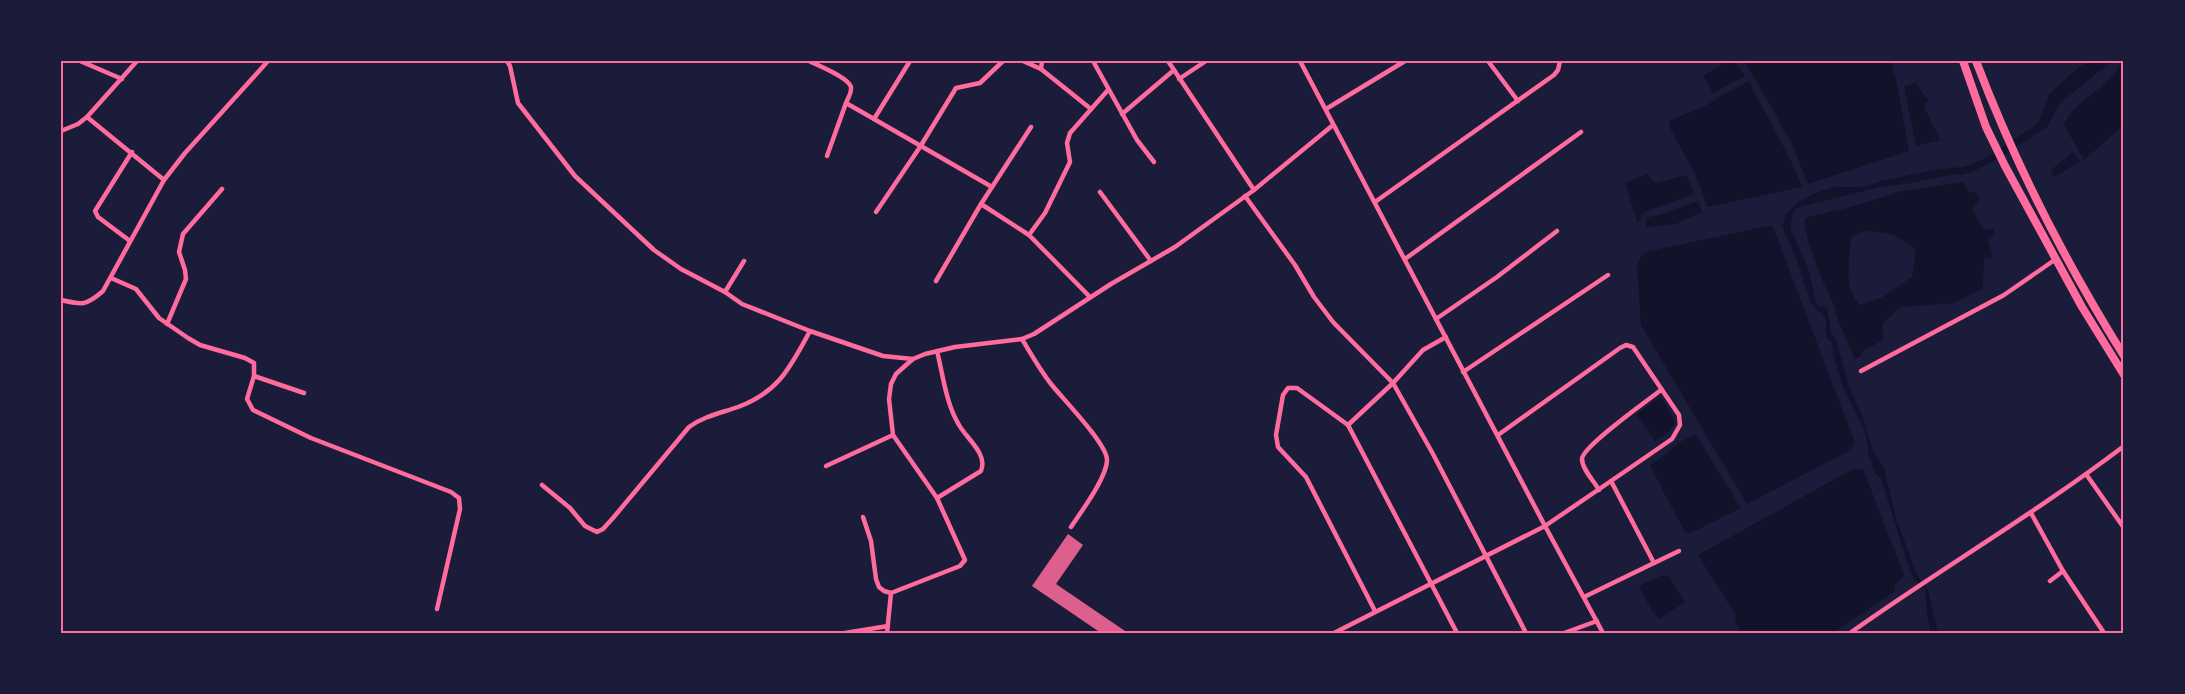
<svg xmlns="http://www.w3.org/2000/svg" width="2185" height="694" font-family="'Source Serif 4',serif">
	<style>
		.water { fill: #12122b; fill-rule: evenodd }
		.building { fill: #dd5f8e }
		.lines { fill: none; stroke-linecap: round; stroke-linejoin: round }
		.minor { stroke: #ff6b9d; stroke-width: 4.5 }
		.trunk { stroke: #ff6b9d; stroke-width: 8 }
		.neatline { fill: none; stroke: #ff6b9d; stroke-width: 2 }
	</style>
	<rect width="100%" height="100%" fill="#1b1b3a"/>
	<!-- water -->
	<g class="water">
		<path d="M 1727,61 L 1734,61 L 1745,76 L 1713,93 L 1703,76 Z"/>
		<path d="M 1891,61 L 1897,84 L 1909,151 L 1808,184 L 1791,142 L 1745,62 Z"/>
		<path d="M 2089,61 L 2112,61 L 2060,103 L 2047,127 L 1991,163 L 1978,169 L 1962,175 L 1955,174 L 1911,183 L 1880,187 L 1799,207 L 1793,212 L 1790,228 L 1808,268 L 1817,305 L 1827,307 L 1831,333 L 1836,340 L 1850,389 L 1862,415 L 1873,450 L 1884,469 L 1897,521 L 1917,575 L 1928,590 L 1938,633 L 1931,633 L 1927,614 L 1925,588 L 1914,579 L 1910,571 L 1881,478 L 1875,473 L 1869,455 L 1865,432 L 1843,387 L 1833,354 L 1832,343 L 1826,337 L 1826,319 L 1810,302 L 1797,260 L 1782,226 L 1787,213 L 1798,202 L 1818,192 L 1835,187 L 1863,187 L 1882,181 L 1938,169 L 1964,167 L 1986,158 L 2039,123 L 2049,94 L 2078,68 Z"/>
		<path d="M 2124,62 L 2124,125 L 2084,160 L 2064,125 C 2075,102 2089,99 2105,83 C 2112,77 2117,69 2124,62 Z"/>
		<path d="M 1749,81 C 1766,117 1788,150 1802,187 L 1707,207 C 1700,179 1684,154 1670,128 L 1669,121 L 1707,105 L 1722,95 Z"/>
		<path d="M 1916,83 L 1928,100 L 1924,107 L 1940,140 L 1916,146 L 1904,86 Z"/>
		<path d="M 2073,152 L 2080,161 L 2054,177 L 2051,170 Z"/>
		<path d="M 1647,174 L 1655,183 L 1686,175 L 1695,194 L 1644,212 L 1641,215 L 1641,220 L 1637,222 L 1625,183 Z"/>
		<path d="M 1964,182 L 1968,192 L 1974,192 L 1979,197 L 1979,201 L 1972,208 L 1979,223 L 1986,230 L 1993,229 L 1995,234 L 1988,240 L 1993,257 L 1984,259 L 1983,288 L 1954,303 L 1901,307 L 1883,323 L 1883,340 L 1861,352 L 1861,356 L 1854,359 C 1850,343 1836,321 1835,307 C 1826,290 1802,235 1805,218 L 1847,208 L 1903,191 ZM 1867,230 L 1894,235 L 1916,250 L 1912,277 L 1883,297 L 1860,305 C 1842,289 1850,258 1851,237 Z"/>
		<path d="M 1698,201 L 1702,212 L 1676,224 L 1646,227 L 1646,218 L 1667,213 Z"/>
		<path d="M 1769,226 L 1773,227 L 1855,443 L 1851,450 L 1747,504 L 1641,325 L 1637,265 L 1643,254 L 1649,251 Z"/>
		<path d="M 1660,397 L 1673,417 L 1674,424 L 1669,432 L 1655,441 L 1636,415 Z"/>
		<path d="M 1694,435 L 1698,438 L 1741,508 L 1689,534 L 1685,532 L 1650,466 L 1680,442 Z"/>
		<path d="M 1853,469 L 1863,469 L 1904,575 L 1894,586 L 1895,591 L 1833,633 L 1741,633 L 1736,624 L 1735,614 L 1698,555 Z"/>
		<path d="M 1663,575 L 1669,577 L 1685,602 L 1659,619 C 1649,609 1646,598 1639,586 Z"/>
	</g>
	<!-- building -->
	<path class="building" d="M 1068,534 L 1083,545 L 1056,584 L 1128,633 L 1101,633 L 1032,586 Z"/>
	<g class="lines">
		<!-- minor -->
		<g class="minor">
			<path d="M 80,61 L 122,79"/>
			<path d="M 507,61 L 510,66 L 518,103 L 575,176 L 654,250 L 681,269 L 725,292"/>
			<path d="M 809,61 C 819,66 848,77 851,87 C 852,92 848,98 846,103 L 874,119"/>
			<path d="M 910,61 L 874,119 L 992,187 L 981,204 L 1029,235 L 1090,297"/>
			<path d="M 1023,61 L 1041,69"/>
			<path d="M 1042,61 L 1041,69 L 1091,109"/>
			<path d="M 1093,61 L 1137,140 L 1154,162"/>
			<path d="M 1168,61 L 1254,190"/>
			<path d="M 1300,61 L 1545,526 L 1603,633"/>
			<path d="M 1488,61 L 1518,101"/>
			<path d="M 1179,79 L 1206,61"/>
			<path d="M 1326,109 L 1405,61"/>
			<path d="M 1122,114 L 1174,70"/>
			<path d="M 87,117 L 137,61"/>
			<path d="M 61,131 L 78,124 L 87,117 L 164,180"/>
			<path d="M 827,156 L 846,103"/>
			<path d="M 992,187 L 1031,127"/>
			<path d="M 1100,192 L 1151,261"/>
			<path d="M 1245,196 L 1295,265 L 1314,297 L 1333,322 L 1393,383 L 1348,425"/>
			<path d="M 1375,202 L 1554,75 L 1558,70 L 1560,61"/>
			<path d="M 876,212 L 920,147 L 956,88 L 980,83 L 1003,61"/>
			<path d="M 1029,235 L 1045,213 L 1070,162 L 1067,143 L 1070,133 L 1108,90"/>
			<path d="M 130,241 L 98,217 L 95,211 L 132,152"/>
			<path d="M 1405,259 L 1581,132"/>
			<path d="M 744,261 L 725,292 L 742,304 L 810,331"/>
			<path d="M 111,278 L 136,289 L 159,318 L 188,338 L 200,345 L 245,358 L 254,363 L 254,376 L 247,399 L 253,410 L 311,438 L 451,492 L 459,498 L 460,509 L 437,609"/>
			<path d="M 936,281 L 981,204"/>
			<path d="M 61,300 C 82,305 86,306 103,291 L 164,180 L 185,153 L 268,61"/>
			<path d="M 1436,319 L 1497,277 L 1557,231"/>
			<path d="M 167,324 L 186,279 L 185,270 L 179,252 L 183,234 L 222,189"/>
			<path d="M 1446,337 L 1423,350 L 1393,383 L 1433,454 L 1526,633"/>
			<path d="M 1022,339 C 1031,354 1040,370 1051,384 C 1063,399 1107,444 1107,460 C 1107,477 1081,512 1071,527"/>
			<path d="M 1861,371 L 2004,295 L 2056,259"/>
			<path d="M 1463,372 L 1608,275"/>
			<path d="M 254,376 L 304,393"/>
			<path d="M 1498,435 L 1620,348 L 1626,345 L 1633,347 L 1679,415 L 1680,425 L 1672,439 L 1611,481"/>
			<path d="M 826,466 L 893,435"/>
			<path d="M 2086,474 L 2124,528"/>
			<path d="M 542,485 L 570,508 L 585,526 L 597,532 L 603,529 L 613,518 L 689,427 C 704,416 721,413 738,407 C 780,391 790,367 810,331 L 883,356 L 913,359"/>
			<path d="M 1599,490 C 1594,481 1582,469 1582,459 C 1582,447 1648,400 1661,390"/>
			<path d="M 937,498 L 981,471 C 988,454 967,439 959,425 C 946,404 943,375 937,351"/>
			<path d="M 2031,513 L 2063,571 L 2050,581"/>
			<path d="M 863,517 L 871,541 L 876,579 L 879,587 L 884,591 L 891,593"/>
			<path d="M 1654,563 L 1679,551"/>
			<path d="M 2063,571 L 2104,633"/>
			<path d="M 1375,611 L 1306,477 L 1278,447 L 1276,435 L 1283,395 L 1288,388 L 1297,388 L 1348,425 L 1457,633"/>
			<path d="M 845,633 L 888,626"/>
			<path d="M 887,633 L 891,593 L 960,566 L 965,560 L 937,498 L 893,435 L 889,399 L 891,384 L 896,374 L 906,365 L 913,359 L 925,354 L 955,347 L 1022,339 L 1034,334 L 1111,284 L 1175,247 L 1254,190 L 1333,125"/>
			<path d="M 1334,633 L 1545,526 L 1611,481 L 1654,563 L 1584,597"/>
			<path d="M 1564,633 L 1597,621"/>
			<path d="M 1850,633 C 1940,569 2036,513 2124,446"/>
		</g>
		<!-- trunk -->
		<g class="trunk">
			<path d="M 1963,61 L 1986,127 L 2005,166 L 2082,307 L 2124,375"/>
			<path d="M 1976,61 C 2015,164 2066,263 2124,356"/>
		</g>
	</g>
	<!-- border -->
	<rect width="2185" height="694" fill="none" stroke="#1b1b3a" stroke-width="125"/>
	<rect x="62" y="62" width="2060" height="570" class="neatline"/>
</svg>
